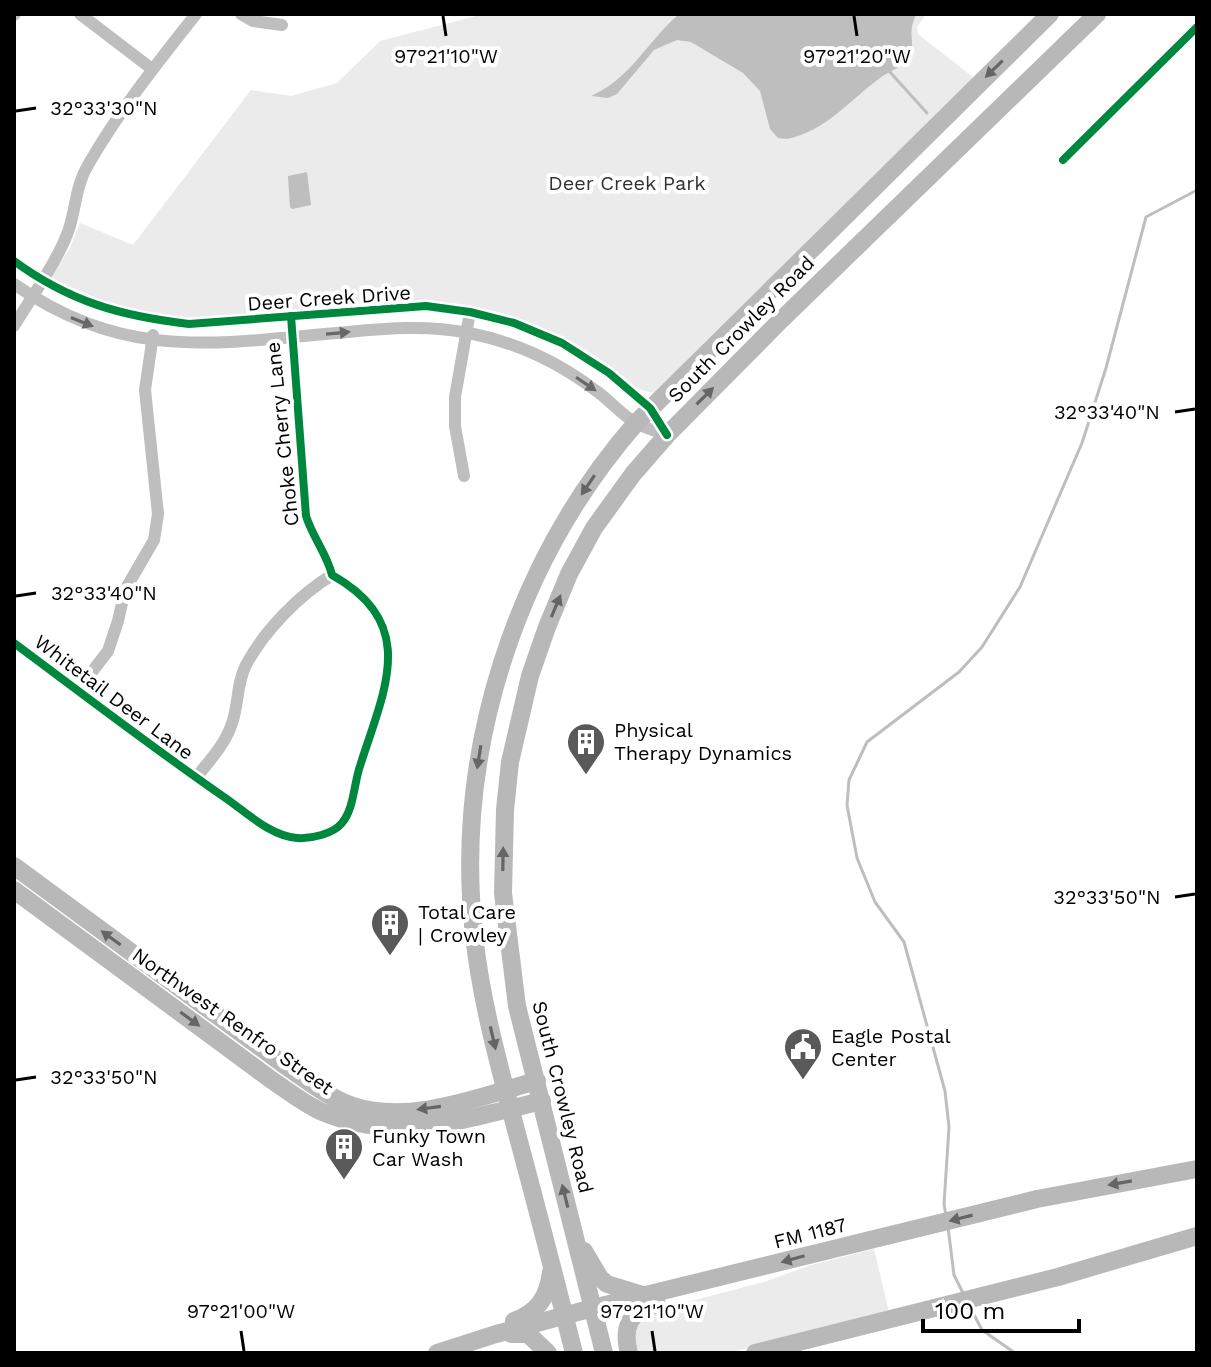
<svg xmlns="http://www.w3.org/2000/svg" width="1211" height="1367" font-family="'Work Sans',sans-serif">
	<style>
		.green { fill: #ebebeb }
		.water { fill: #bebebe }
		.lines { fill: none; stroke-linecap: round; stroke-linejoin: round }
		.stream { stroke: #bebebe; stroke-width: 3 }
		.street { stroke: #bebebe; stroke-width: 12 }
		.secondary { stroke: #b8b8b8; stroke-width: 18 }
		.cycleway-casing { stroke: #fff; stroke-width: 13 }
		.cycleway { stroke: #00873e; stroke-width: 8 }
		.oneway { fill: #656565 }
		.oneway2 { fill: #686868 }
		.ticks { fill: none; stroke: #000; stroke-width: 3 }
		.labels { text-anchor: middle; stroke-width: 8; stroke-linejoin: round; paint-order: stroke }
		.park-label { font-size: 20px; fill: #323232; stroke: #fff }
		.street-label { font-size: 20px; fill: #000; stroke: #fff }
		.poi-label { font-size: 20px; fill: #000; stroke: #fff; text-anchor: start }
		.ticks-label { font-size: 20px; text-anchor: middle; fill: #000; stroke: #fff; stroke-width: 8; stroke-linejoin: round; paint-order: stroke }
	</style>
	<rect width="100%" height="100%" fill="#fff"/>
	<!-- green -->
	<g class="green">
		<path d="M 484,14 L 926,14 L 917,27 L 918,34 L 974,78 L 654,392 C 635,394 613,369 598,358 C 559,332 512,312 464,305 C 364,291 263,323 162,316 C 124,313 87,295 53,279 L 52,275 L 69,250 L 80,223 L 133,245 L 251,90 L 291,96 L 337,83 L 380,41 Z"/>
		<path d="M 874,1249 L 889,1312 L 729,1353 L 636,1353 L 633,1327 L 656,1310 L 764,1282 L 808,1266 Z"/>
	</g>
	<!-- water -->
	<g class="water">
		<path d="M 679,14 L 917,14 C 906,31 916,43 910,56 C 906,65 888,72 880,78 C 850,100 826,131 787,139 L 778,138 L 770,129 L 760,91 L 743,73 L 691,42 L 677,40 L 654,50 L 617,94 L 608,98 L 591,96 C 630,79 647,42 679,14 Z"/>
		<path d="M 307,172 L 311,205 L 292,209 L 290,207 L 288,176 Z"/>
	</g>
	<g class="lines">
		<!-- stream -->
		<g class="stream">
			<path d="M 889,71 L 927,113"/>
			<path d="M 946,1216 L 944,1204 L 949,1127 L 945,1091 L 904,942 L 875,902 L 857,858 L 847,805 L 849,780 L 867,742 L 959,672 L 982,647 L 1020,587 L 1082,443 L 1106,368 L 1146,217 L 1197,190"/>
			<path d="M 948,1227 L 954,1275 L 963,1293"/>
			<path d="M 970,1307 L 982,1330 L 1015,1353"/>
		</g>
		<!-- street -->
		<g class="street">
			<path d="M 80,14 L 152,69"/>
			<path d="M 241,14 L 253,21 L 282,25"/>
			<path d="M 14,15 L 15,14"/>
			<path d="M 1063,160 L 1197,27"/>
			<path d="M 14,261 C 70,302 121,316 189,324 L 426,306 L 470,312 L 514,323 L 562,343 L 609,373 L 650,408 L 667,435"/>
			<path d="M 14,284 C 127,363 219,343 348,332 C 387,328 429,325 469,333 C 515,342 558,362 595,390 C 610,400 622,416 638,424 C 647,429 657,431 667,435"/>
			<path d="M 14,326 C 31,298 59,259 69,229 C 76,207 76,185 88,165 C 119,111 158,62 196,14"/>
			<path d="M 464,476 L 455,426 L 455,397 L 470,312"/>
			<path d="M 14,643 C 84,695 153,748 224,797 C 246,812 270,836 297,838 C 311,839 333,834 342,823 C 354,809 354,783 360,766 C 384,690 420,624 332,575 C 327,554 313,538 306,516 L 291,316"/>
			<path d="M 78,690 L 108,651 L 118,621 L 125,590 L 154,540 L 158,514 L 145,390 L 153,335"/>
			<path d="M 196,778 C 208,762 224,746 231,726 C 239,707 236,684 246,665 C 264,631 299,595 332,575"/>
		</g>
		<!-- secondary -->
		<g class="secondary">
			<path d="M 14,866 L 283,1064 C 305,1079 327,1097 353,1106 C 411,1125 480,1096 537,1081"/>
			<path d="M 14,890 L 273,1081 C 288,1091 303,1103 320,1111 C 396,1144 465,1119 542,1101"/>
			<path d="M 584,1251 L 600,1278 L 607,1284 L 643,1295"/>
			<path d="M 514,1321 C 538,1312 548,1297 551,1272"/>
			<path d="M 511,1334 L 528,1334 L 548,1353"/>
			<path d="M 437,1353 L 496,1334 L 593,1308 L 1037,1199 L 1197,1169"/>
			<path d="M 574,1353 C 555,1278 536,1204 516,1130 C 499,1065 481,1001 474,935 C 454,752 515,562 636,423 L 1050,14"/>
			<path d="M 604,1353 L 517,1006 L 503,893 L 505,810 L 510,762 L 530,676 L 547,627 L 569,574 L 594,528 L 633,474 L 667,435 L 779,322 L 1097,14"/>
			<path d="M 629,1353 C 622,1327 630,1310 657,1304"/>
			<path d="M 755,1353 L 1058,1277 L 1197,1236"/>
		</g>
		<!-- cycleway casing -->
		<g class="cycleway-casing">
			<g id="cycleway">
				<path d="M 1063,160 L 1197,27"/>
				<path d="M 14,261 C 70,302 121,316 189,324 L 426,306 L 470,312 L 514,323 L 562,343 L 609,373 L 650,408 L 667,435"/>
				<path d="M 14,643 C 84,695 153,748 224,797 C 246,812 270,836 297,838 C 311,839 333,834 342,823 C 354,809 354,783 360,766 C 384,690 420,624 332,575 C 327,554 313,538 306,516 L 291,316"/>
			</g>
		</g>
		<!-- cycleway -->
		<use href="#cycleway" class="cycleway"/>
	</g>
	<!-- one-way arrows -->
	<defs><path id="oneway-solid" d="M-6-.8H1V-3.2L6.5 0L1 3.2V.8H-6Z" transform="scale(2)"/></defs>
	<g class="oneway">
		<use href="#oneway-solid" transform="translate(994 69) rotate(136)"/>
		<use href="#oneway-solid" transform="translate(705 396) rotate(-45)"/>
		<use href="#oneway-solid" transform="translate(588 485) rotate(124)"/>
		<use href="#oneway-solid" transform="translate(556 606) rotate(-67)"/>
		<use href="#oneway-solid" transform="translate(479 757) rotate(99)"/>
		<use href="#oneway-solid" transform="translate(503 859) rotate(-89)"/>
		<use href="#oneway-solid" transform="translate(111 938) rotate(-144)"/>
		<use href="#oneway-solid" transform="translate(190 1019) rotate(36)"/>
		<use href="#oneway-solid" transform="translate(493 1038) rotate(77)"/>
		<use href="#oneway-solid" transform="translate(429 1108) rotate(172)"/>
		<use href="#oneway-solid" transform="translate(1120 1183) rotate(170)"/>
		<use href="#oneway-solid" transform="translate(565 1196) rotate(-104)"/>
		<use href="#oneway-solid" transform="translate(961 1218) rotate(166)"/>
		<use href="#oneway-solid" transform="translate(793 1259) rotate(164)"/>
	</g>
	<g class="oneway2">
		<use href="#oneway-solid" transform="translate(82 322) rotate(22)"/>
		<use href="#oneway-solid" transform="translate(338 333) rotate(-5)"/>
		<use href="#oneway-solid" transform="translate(586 384) rotate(34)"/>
	</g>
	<!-- ticks -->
	<path class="ticks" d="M 443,16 L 446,36M 854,16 L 857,36M 16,111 L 36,108M 1175,412 L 1195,409M 16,596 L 36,593M 1175,897 L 1195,894M 16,1080 L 36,1077M 241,1331 L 244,1351M 652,1331 L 655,1351"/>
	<!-- icons -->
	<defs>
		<g id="building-pin" transform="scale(2)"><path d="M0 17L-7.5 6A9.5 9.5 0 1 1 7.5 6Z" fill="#595959" stroke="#fff"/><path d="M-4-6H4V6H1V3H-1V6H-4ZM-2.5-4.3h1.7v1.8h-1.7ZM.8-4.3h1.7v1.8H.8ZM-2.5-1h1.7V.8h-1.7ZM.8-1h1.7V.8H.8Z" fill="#fff"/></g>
		<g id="civic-pin" transform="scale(2)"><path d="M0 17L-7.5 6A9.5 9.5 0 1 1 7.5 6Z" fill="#595959" stroke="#fff"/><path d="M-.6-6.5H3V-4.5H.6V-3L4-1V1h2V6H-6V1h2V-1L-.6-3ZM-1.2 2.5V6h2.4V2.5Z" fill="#fff"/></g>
	</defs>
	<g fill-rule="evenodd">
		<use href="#building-pin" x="586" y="742"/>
		<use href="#building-pin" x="390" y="923"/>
		<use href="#civic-pin" x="803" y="1047"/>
		<use href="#building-pin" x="344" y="1147"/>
	</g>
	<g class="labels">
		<!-- park labels -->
		<g class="park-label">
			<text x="627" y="190">Deer Creek Park</text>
		</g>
		<!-- street labels -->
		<g class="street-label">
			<text transform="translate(329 298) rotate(-4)" y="7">Deer Creek Drive</text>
			<text transform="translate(741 329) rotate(-45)" y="7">South Crowley Road</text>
			<text transform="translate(282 434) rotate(-96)" y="7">Choke Cherry Lane</text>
			<text transform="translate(114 697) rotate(37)" y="7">Whitetail Deer Lane</text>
			<text transform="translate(233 1021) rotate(35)" y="7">Northwest Renfro Street</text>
			<text transform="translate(563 1097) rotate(76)" y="7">South Crowley Road</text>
			<text transform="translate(810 1233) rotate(-14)" y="7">FM 1187</text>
		</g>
		<!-- poi labels -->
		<g class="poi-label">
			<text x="614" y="737">Physical<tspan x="614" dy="23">Therapy Dynamics</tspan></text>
			<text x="418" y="919">Total Care<tspan x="418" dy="23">| Crowley</tspan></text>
			<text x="831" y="1043">Eagle Postal<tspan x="831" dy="23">Center</tspan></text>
			<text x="372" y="1143">Funky Town<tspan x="372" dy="23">Car Wash</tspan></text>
		</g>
	</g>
	<g class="ticks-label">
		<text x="446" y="63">97°21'10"W</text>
		<text x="857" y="63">97°21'20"W</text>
		<text x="104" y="115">32°33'30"N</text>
		<text x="1107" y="419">32°33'40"N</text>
		<text x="104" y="600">32°33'40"N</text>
		<text x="1107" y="904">32°33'50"N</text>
		<text x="104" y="1084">32°33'50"N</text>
		<text x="241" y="1318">97°21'00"W</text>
		<text x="652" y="1318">97°21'10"W</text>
	</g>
	<!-- border -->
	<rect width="1211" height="1367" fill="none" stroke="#000000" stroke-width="32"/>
	<!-- scale -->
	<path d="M923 1319v12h156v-12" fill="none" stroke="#000000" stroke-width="4"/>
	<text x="935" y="1319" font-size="24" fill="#000000" stroke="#ffffff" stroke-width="6" paint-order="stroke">100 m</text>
</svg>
